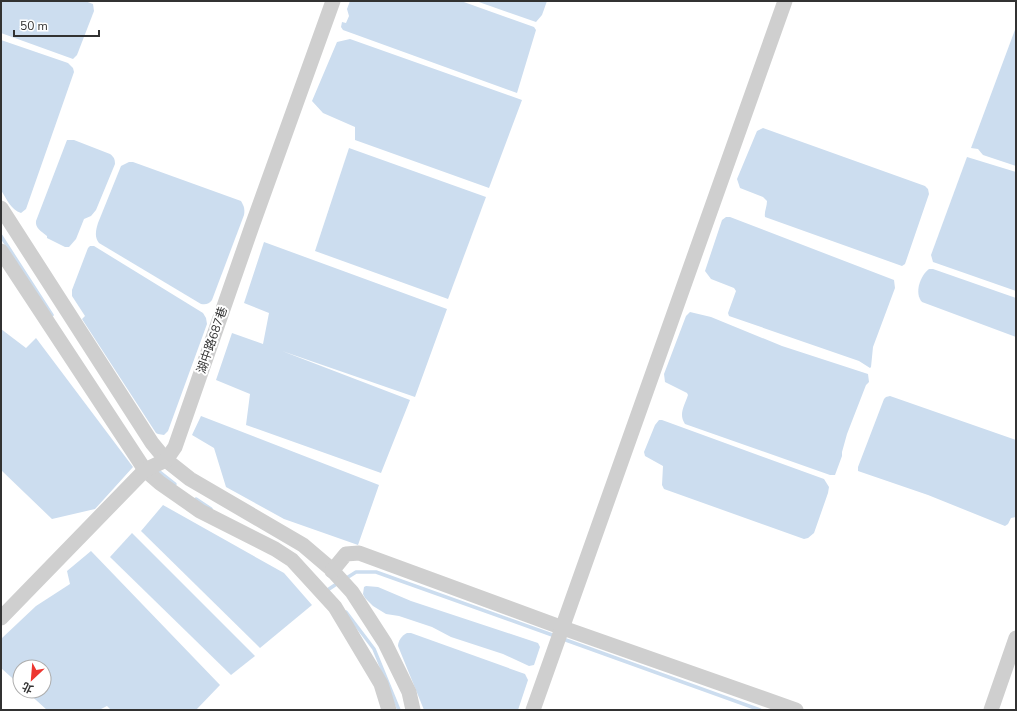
<svg xmlns="http://www.w3.org/2000/svg" width="1017" height="711" font-family="'Nunito Sans','Noto Sans TC',sans-serif">
	<style>
		.water { fill: #ccddef }
		.lines { fill: none; stroke-linecap: round; stroke-linejoin: round }
		.stream { stroke: #ccddef; stroke-width: 3.5 }
		.minor { stroke: #cfcfcf; stroke-width: 15 }
		.labels { text-anchor: middle; stroke-width: 4; stroke-linejoin: round; paint-order: stroke }
		.street-label { font-size: 12px; fill: #323232; stroke: #fff }
	</style>
	<rect width="100%" height="100%" fill="#fff"/>
	<!-- water -->
	<g class="water">
		<path d="M 1,1 L 85,1 L 93,4 L 94,11 L 77,55 L 73,59 L 1,33 Z"/>
		<path d="M 350,1 L 461,1 L 534,27 L 536,30 L 517,93 L 343,30 L 341,27 L 342,22 L 346,23 L 349,16 L 347,9 Z"/>
		<path d="M 476,1 L 547,1 L 542,15 L 536,22 Z"/>
		<path d="M 1016,27 L 1016,166 L 983,155 L 978,149 L 971,148 Z"/>
		<path d="M 350,39 L 522,100 L 489,188 L 355,140 L 355,127 L 323,113 L 312,101 L 337,42 Z"/>
		<path d="M 1,40 L 68,63 L 73,68 L 74,72 L 26,209 L 21,213 C 11,210 6,198 1,190 Z"/>
		<path d="M 763,128 L 925,186 L 928,189 L 929,194 L 905,264 L 902,266 L 765,217 C 764,212 767,207 767,201 L 763,197 L 740,188 L 737,179 L 757,131 Z"/>
		<path d="M 67,140 L 74,140 L 110,154 C 114,157 115,159 115,164 L 96,210 L 91,216 L 84,219 L 76,239 L 69,247 L 65,247 L 47,238 L 47,236 C 41,231 35,228 36,221 Z"/>
		<path d="M 349,148 L 486,197 L 448,299 L 315,251 Z"/>
		<path d="M 967,157 L 1016,172 L 1016,291 L 933,262 L 931,255 Z"/>
		<path d="M 129,162 L 133,162 L 241,201 C 244,206 245,209 244,215 L 212,300 C 209,304 206,305 201,304 L 99,243 C 94,237 96,230 98,223 L 121,166 Z"/>
		<path d="M 726,217 L 730,217 L 894,280 L 895,288 L 873,347 L 871,367 L 870,368 L 859,361 L 729,316 L 728,313 L 736,291 L 734,288 L 711,279 L 705,271 L 722,220 Z"/>
		<path d="M 264,242 L 447,309 L 415,397 L 282,351 L 410,400 L 381,473 L 246,425 L 250,394 L 216,380 L 232,333 L 263,344 L 269,313 L 244,303 Z"/>
		<path d="M 90,246 L 94,246 L 203,313 L 206,318 L 207,324 L 168,431 L 164,435 L 158,434 L 156,433 L 82,319 L 85,316 L 72,296 L 72,290 L 88,248 Z"/>
		<path d="M 929,269 L 933,269 L 1016,298 L 1016,337 L 922,302 C 914,293 920,276 929,269 Z"/>
		<path d="M 690,312 L 711,317 L 782,346 L 868,374 L 869,382 L 866,385 L 847,434 L 842,452 L 842,456 L 835,475 L 830,475 L 685,424 C 678,414 685,405 688,395 L 687,393 L 665,382 L 664,374 L 686,316 Z"/>
		<path d="M 1,329 L 26,348 L 36,338 L 133,467 L 95,509 L 52,519 L 1,470 Z"/>
		<path d="M 890,396 L 1016,440 L 1016,517 L 1011,518 L 1008,524 L 1005,526 L 928,495 L 858,471 L 858,467 L 884,399 L 886,397 Z"/>
		<path d="M 201,416 L 379,485 L 358,545 L 284,519 L 226,487 L 214,448 L 192,435 Z"/>
		<path d="M 659,420 L 662,420 L 824,479 L 829,487 L 828,493 L 814,533 L 808,538 L 804,539 L 664,489 L 662,485 L 663,466 L 645,456 L 644,452 L 655,425 Z"/>
		<path d="M 163,505 L 284,573 L 312,605 L 260,648 L 141,531 Z"/>
		<path d="M 132,533 L 255,656 L 231,675 L 110,557 Z"/>
		<path d="M 91,551 L 220,685 L 196,710 L 111,710 L 107,706 L 99,710 L 47,710 L 26,691 L 44,691 L 44,667 L 20,667 L 20,685 L 1,668 L 1,639 L 36,606 L 70,584 L 67,571 Z"/>
		<path d="M 366,586 L 378,587 L 411,601 L 538,643 L 540,647 L 534,665 L 529,666 L 503,654 L 451,637 L 432,627 L 399,616 L 386,614 L 373,606 L 365,598 L 363,594 L 364,587 Z"/>
		<path d="M 407,633 L 411,633 L 525,674 L 528,680 L 518,710 L 424,710 L 398,646 C 398,641 402,635 407,633 Z"/>
	</g>
	<g class="lines">
		<!-- stream -->
		<g class="stream">
			<path d="M 1,236 L 52,315"/>
			<path d="M 156,469 L 175,484"/>
			<path d="M 196,499 L 211,509"/>
			<path d="M 345,579 L 356,572 L 376,572 L 555,636"/>
			<path d="M 329,589 L 338,583"/>
			<path d="M 346,612 L 374,649 L 399,710"/>
			<path d="M 563,639 L 760,710"/>
		</g>
		<!-- minor -->
		<g class="minor">
			<path d="M 1,208 L 152,443 L 166,460 L 190,479 L 303,545 L 330,568 L 352,592 L 385,643 L 409,692 L 413,710"/>
			<path d="M 1,251 L 145,470 L 160,483 L 200,511 L 275,549 L 292,560 L 335,607 L 381,684 L 389,710"/>
			<path d="M 332,571 L 346,554 L 359,553 L 563,628 L 796,710"/>
			<path d="M 1,618 L 145,470 L 166,460 L 175,447 L 252,226 L 333,1"/>
			<path d="M 533,710 L 785,1"/>
			<path d="M 991,710 L 1016,638"/>
		</g>
	</g>
	<g class="labels">
		<!-- street labels -->
		<g class="street-label">
			<text transform="translate(212 340) rotate(-71)" y="4">湖中路687巷</text>
		</g>
	</g>
	<!-- border -->
	<rect width="1017" height="711" fill="none" stroke="#323232" stroke-width="4"/>
	<!-- north arrow -->
	<g transform="translate(32 679) rotate(206)"><circle r="19" fill="#ffffff" stroke="#adadad"/>
	<path d="M0-3L7 15L0 10L-7 15Z" fill="#ed3630"/>
	<text y="-6" font-size="11" font-weight="bold" text-anchor="middle" fill="#323232">北</text>
	</g>
	<!-- scale -->
	<path d="M14 30v6h85v-6" fill="none" stroke="#323232" stroke-width="2"/>
	<text x="20" y="30" font-size="12" fill="#323232" stroke="#ffffff" stroke-width="3" paint-order="stroke">50 m</text>
</svg>
